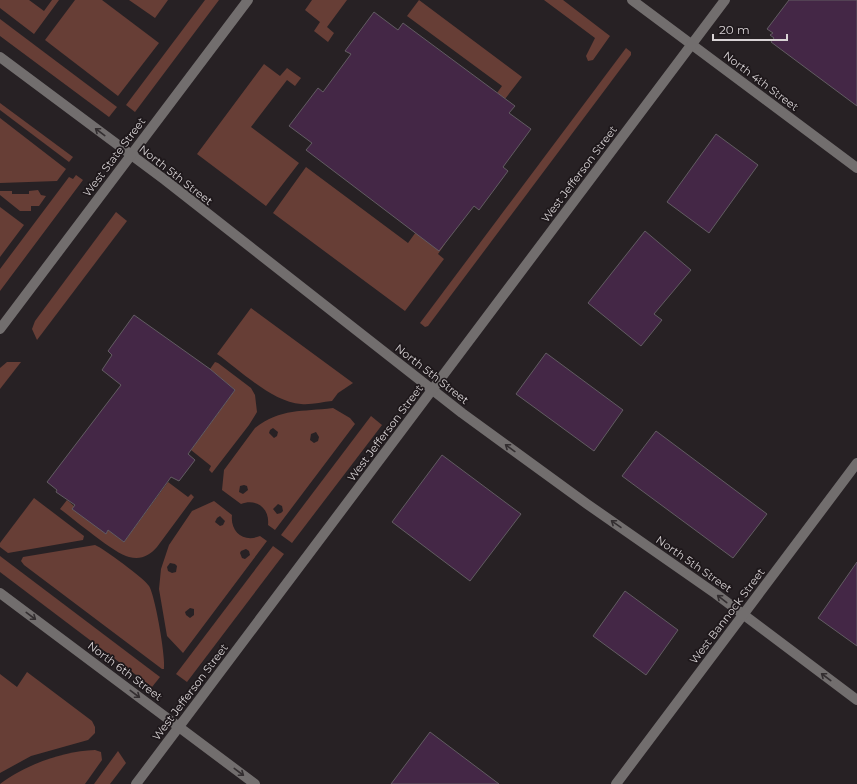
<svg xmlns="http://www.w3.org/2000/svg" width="857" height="784" font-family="Montserrat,sans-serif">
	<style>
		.green { fill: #673e36; fill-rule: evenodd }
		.building { fill: #442746; stroke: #625c62 }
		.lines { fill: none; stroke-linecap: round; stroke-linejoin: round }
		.minor { stroke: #726e6e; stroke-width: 10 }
		.oneway { stroke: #332e30 }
		.labels { text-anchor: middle; stroke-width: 3.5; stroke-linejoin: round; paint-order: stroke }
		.street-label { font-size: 11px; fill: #d8d3d5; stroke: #1e181b }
	</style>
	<rect width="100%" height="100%" fill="#272124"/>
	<!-- green -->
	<g class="green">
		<path d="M 0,0 L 29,0 L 44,11 L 52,0 L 59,0 L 34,34 L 0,8 Z"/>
		<path d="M 75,0 L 102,0 L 159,43 L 118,96 L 45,40 Z"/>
		<path d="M 129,0 L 168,0 L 155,18 Z"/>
		<path d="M 205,0 L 219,0 L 135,112 L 126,105 Z"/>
		<path d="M 312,0 L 347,0 L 327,27 L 334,33 L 328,42 L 314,31 L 320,22 L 305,10 Z"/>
		<path d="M 419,0 L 522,77 L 505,99 L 497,93 L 502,86 L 407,16 Z"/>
		<path d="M 544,0 L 563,0 L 610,36 L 593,60 L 588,61 L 586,56 L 595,38 Z"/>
		<path d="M 0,19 L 117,107 L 109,117 L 0,36 Z"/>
		<path d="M 626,48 L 631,52 L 631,55 L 428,326 L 425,327 L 420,323 Z"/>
		<path d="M 264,64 L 280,76 L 287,68 L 301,78 L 295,86 L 287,80 L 251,127 L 299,163 L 266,206 L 197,154 Z"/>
		<path d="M 0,103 L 73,157 L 69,162 L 0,110 Z"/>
		<path d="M 0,118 L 66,169 L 57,181 L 0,183 Z"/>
		<path d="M 306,167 L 408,243 L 421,225 L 445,244 L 438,254 L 444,259 L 405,311 L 273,213 Z"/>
		<path d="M 76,175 L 83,180 L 0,291 L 0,269 L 69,177 L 73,179 Z"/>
		<path d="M 38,190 L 41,195 L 46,196 L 39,206 L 31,206 L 31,211 L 20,211 L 0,195 L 0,191 L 12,191 L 12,194 L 29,194 L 29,191 Z"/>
		<path d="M 0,207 L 24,225 L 0,257 Z"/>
		<path d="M 116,212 L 127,221 L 37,340 L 32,329 L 35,321 Z"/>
		<path d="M 251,308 L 353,383 L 338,393 L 332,401 C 322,402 311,405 301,404 C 272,402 240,370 217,354 Z"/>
		<path d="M 7,362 L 21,362 L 0,389 L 0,368 Z"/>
		<path d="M 215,362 L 218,363 L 251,388 L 255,395 L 257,412 L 249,425 L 212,473 L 209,470 L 211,466 L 191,450 L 235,390 L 210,369 Z"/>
		<path d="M 333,408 L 350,418 L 355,424 L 275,530 L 268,525 C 270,508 256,498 241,504 L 222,490 L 224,470 L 255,428 C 281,408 302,412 333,408 ZM 273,428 L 278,432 L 277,436 L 274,438 L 269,433 L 270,430 ZM 316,432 L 319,437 L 318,441 L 314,443 L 310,440 L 311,434 ZM 244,485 L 247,486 L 248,490 L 243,494 L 239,492 L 240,486 ZM 278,504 L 282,506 L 283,511 L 281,513 L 277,514 L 273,509 Z"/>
		<path d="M 371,416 L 382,425 L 292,543 L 281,535 Z"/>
		<path d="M 168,482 L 188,497 L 191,494 L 194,497 L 157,547 C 149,556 141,560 129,557 C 115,554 75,520 60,509 L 67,500 L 106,534 L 108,530 L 124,542 Z"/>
		<path d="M 34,498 L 84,536 L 83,540 L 8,553 L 0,547 L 0,543 Z"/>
		<path d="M 214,501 L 232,515 C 230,532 244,543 260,536 L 267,541 L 183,653 L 167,636 L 159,589 L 161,569 L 169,545 L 192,511 ZM 220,516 L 225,521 L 223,525 L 220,526 L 215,522 L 217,518 ZM 246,549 L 249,551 L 250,555 L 245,559 L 242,558 L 240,553 L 241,551 ZM 170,563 L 175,564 L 177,566 L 176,572 L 172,573 L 168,571 L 167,567 ZM 190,608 L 194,609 L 194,615 L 190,618 L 186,615 L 185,612 Z"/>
		<path d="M 95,545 C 103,548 145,579 149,586 C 155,595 166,658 164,669 L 162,669 L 24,565 L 21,561 L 23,557 Z"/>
		<path d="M 273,546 L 284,554 L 187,682 L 176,674 Z"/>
		<path d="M 0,556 L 160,677 L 152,687 L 0,572 Z"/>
		<path d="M 27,672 L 92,721 L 95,727 L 95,733 L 88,740 L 31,756 L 0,773 L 0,674 L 17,687 Z"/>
		<path d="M 95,750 L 101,752 L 102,760 L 85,784 L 0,784 C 25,765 63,751 95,750 Z"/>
		<path d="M 118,751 L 126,763 L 110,784 L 94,784 Z"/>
	</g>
	<!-- building -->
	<g class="building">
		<path d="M 789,0 L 857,0 L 857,106 L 771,42 L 774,38 L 770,35 L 773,33 L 767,29 Z"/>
		<path d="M 374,12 L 398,30 L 403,23 L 515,106 L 509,113 L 531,129 L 503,167 L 508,171 L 479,210 L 474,206 L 439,251 L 306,150 L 312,143 L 289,126 L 318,88 L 323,92 L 351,54 L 345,51 Z"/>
		<path d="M 716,134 L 758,165 L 709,233 L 667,202 Z"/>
		<path d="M 645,231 L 691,270 L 654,314 L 662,320 L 641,346 L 588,303 Z"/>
		<path d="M 134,315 L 210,369 L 235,390 L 188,454 L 195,460 L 179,481 L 171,477 L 124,542 L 108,530 L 106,534 L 72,509 L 75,505 L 56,492 L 57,490 L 47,482 L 121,385 L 102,370 L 112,355 L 108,351 Z"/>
		<path d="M 546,353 L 623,410 L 594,451 L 516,394 Z"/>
		<path d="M 656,431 L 767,514 L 733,558 L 622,476 Z"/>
		<path d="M 442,455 L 521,514 L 470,581 L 392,522 Z"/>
		<path d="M 857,562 L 857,646 L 818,618 Z"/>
		<path d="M 625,591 L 678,630 L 646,675 L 593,636 Z"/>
		<path d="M 430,732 L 499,784 L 391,784 Z"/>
	</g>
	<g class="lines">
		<!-- minor -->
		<g class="minor">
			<path d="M 632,0 L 857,168"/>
			<path d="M 0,57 L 165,180 L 462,413 L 587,504 L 716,594 L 857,700"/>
			<path d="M 0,329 L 248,0"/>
			<path d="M 0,593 L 255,784"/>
			<path d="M 136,784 L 725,0"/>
			<path d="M 616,784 L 857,463"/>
		</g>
	</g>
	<!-- one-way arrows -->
	<defs><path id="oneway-shaft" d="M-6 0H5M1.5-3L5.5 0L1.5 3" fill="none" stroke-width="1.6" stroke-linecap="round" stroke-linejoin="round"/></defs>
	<g class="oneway">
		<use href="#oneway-shaft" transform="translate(100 132) rotate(-143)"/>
		<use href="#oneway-shaft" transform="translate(510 448) rotate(-144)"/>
		<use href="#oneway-shaft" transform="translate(616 524) rotate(-145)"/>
		<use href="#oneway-shaft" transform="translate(722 599) rotate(-142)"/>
		<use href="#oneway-shaft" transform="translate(31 616) rotate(37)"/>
		<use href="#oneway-shaft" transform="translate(826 677) rotate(-143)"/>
		<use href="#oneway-shaft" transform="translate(135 694) rotate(37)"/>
		<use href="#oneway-shaft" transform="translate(239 772) rotate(37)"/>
	</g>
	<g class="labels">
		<!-- street labels -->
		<g class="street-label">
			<text transform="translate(761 81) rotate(37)" y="4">North 4th Street</text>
			<text transform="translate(114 157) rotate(-53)" y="4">West State Street</text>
			<text transform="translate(579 174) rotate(-53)" y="4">West Jefferson Street</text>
			<text transform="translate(176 175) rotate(38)" y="4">North 5th Street</text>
			<text transform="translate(432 374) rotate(38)" y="4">North 5th Street</text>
			<text transform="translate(385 433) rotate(-53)" y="4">West Jefferson Street</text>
			<text transform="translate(694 564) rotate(35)" y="4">North 5th Street</text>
			<text transform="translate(727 616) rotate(-53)" y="4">West Bannock Street</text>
			<text transform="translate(125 671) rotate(37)" y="4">North 6th Street</text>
			<text transform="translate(190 692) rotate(-53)" y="4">West Jefferson Street</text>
		</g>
	</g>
	<!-- scale -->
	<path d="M713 34v6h74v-6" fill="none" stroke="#d8d3d5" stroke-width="2"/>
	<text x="719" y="34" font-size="12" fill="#d8d3d5" stroke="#1e181b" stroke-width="3" paint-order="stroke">20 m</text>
</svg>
